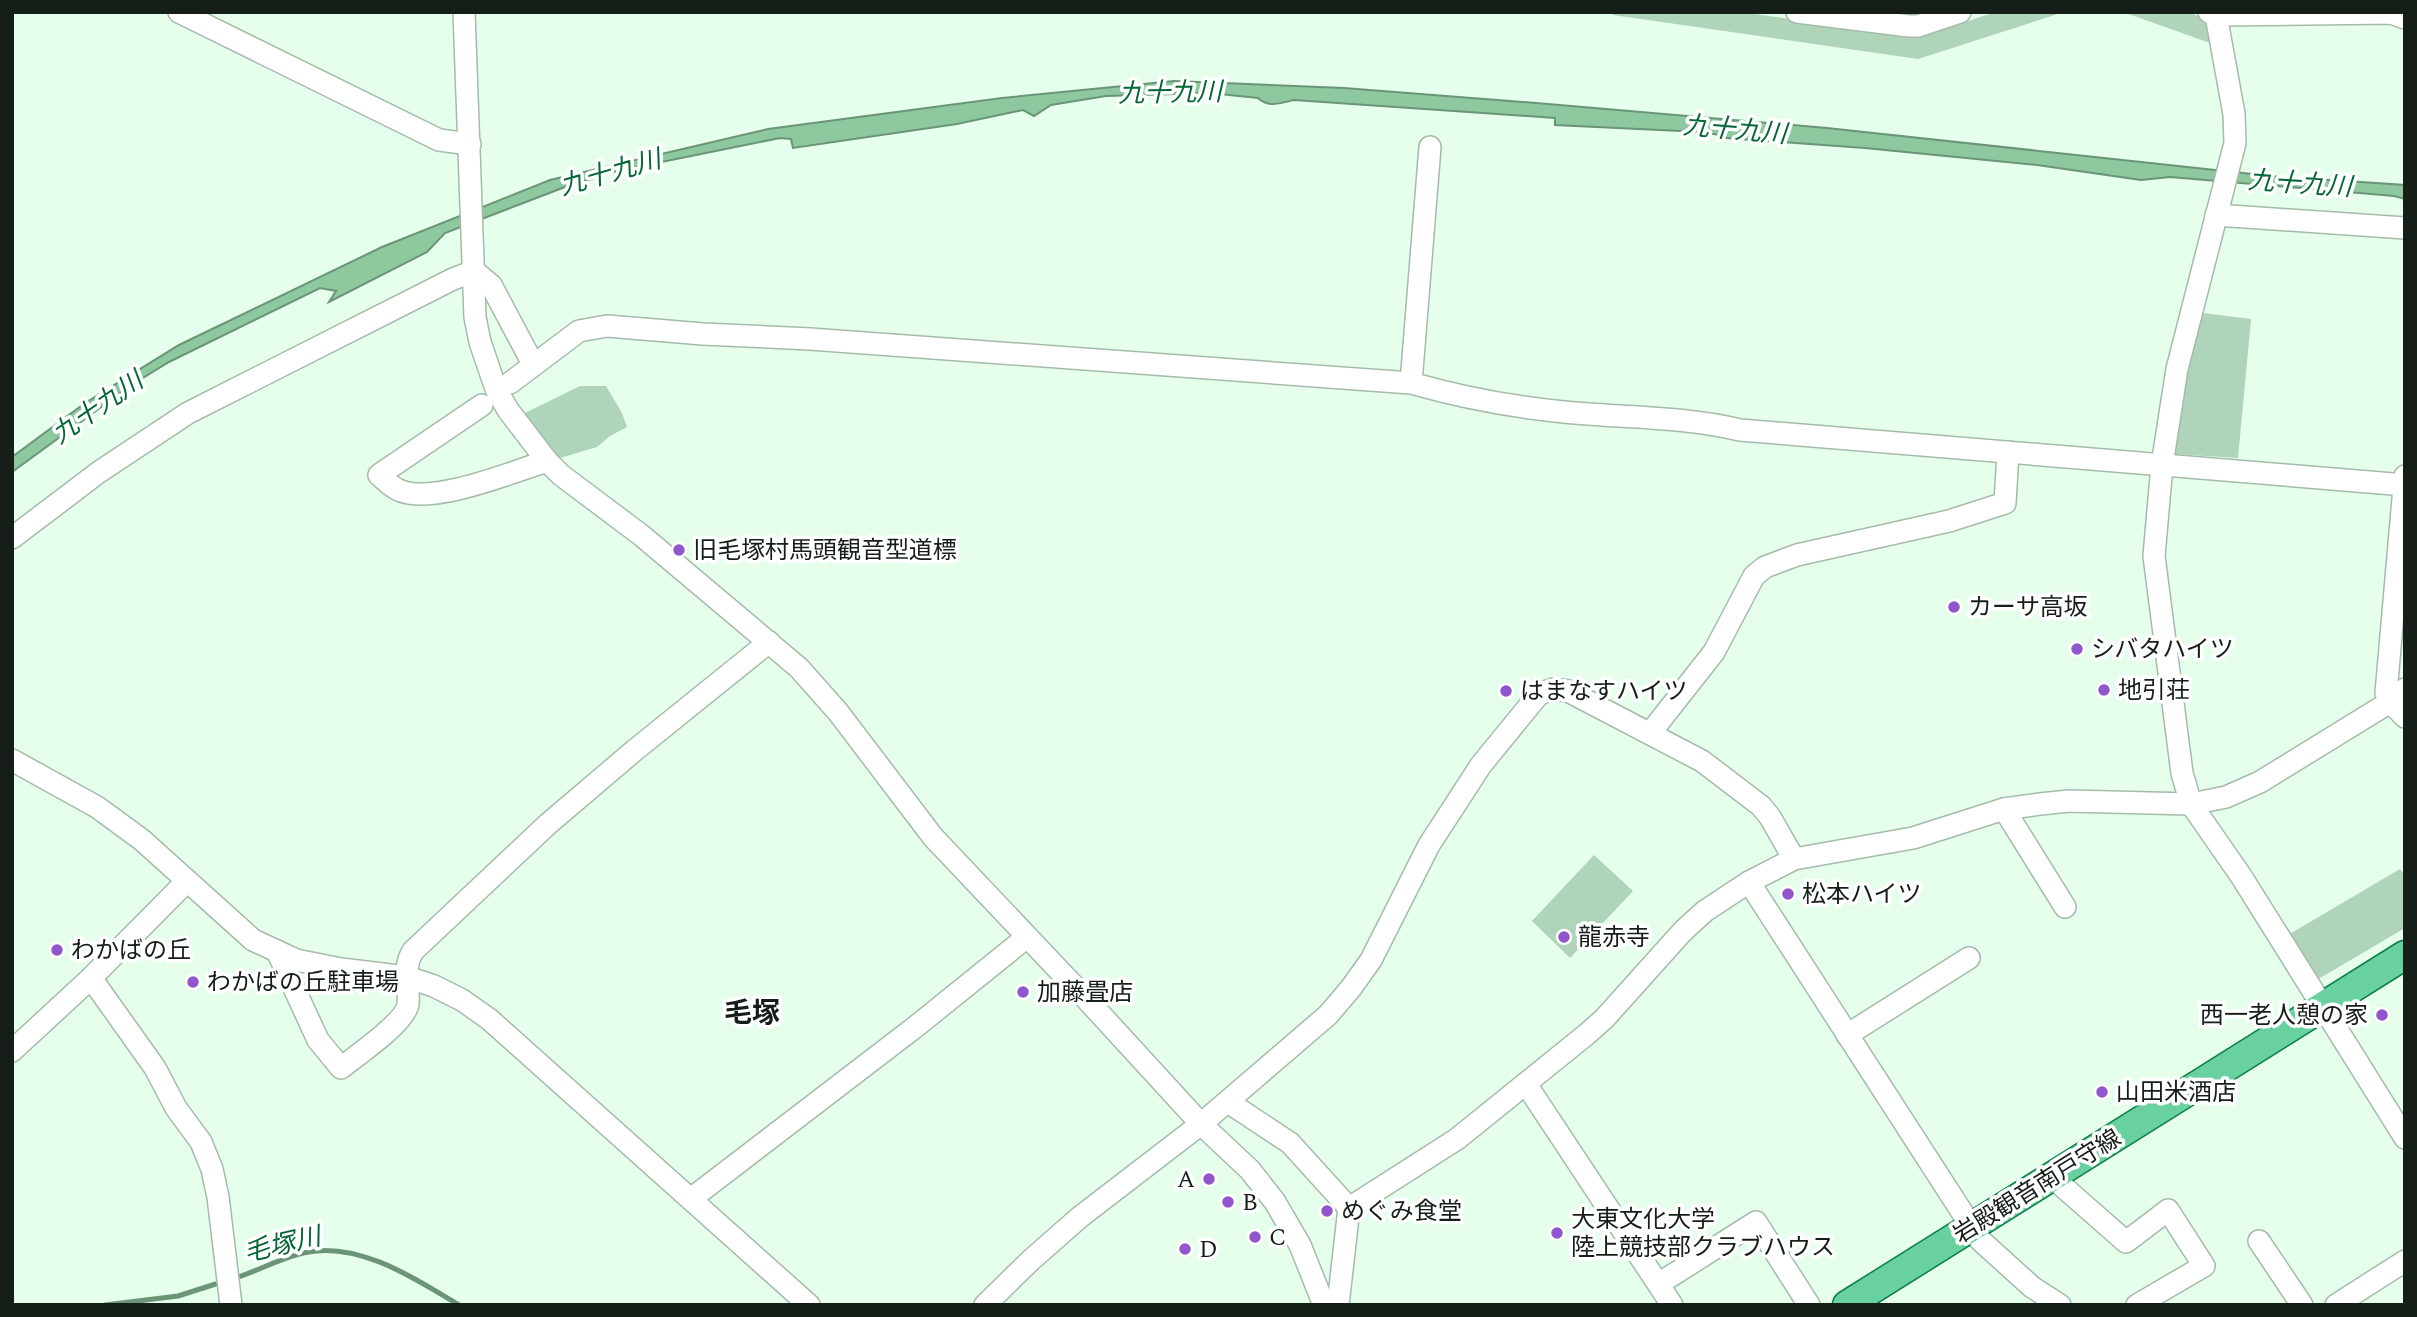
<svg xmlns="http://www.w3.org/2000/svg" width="2417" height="1317" font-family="Spectral,'Noto Sans JP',serif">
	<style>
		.green { fill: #b0d4b9 }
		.water { fill: #8ec89e; stroke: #6a9576; stroke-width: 2 }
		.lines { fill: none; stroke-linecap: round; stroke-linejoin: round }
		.stream { stroke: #6a9576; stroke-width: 5 }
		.minor-casing { stroke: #a5bbaa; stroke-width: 24 }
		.major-casing { stroke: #097f46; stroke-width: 31 }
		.minor { stroke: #fff; stroke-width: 21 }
		.major { stroke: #68d19f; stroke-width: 28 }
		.poi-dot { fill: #8f56ce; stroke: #fff; stroke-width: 2.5 }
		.labels { text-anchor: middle; stroke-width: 7; stroke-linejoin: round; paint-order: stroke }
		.poi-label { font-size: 24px; fill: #151e17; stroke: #fff; text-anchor: start }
		.street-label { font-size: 24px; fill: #151e17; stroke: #fff }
		.water-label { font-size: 26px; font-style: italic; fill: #046634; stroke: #fff }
		.quarter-label { font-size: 28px; font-weight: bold; fill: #151e17; stroke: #fff }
	</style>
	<rect width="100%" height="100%" fill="#e6feec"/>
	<!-- green -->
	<g class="green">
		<path d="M 1611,12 L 1740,12 L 1918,37 L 1996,12 L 2064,12 L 1918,59 L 1613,15 Z"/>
		<path d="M 2123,12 L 2188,12 L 2205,19 L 2210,43 Z"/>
		<path d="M 2203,313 L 2251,319 L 2238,458 L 2173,454 L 2177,400 Z"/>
		<path d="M 580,386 L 606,386 L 622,413 L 627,427 L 610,436 L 597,447 L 560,458 L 545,444 L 525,413 Z"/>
		<path d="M 1594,855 L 1633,891 L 1570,958 L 1532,921 Z"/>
		<path d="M 2400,869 L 2405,876 L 2405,928 L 2315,981 L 2288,935 Z"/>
	</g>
	<!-- water -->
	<path class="water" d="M 1174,81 L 1344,88 L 1548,104 L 1827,128 L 2271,176 L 2405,185 L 2405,199 L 2394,196 L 2170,177 L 2141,180 L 2037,165 L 1865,148 L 1726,138 L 1720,135 L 1701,132 L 1555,125 L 1555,118 L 1294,100 C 1282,103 1268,108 1258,98 L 1210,93 L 1106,96 L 1051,105 L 1034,116 L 1023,110 L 957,124 L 793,148 L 791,139 L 780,138 L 617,171 L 565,187 L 445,233 L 427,252 L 329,302 L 336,291 L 320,288 L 169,362 L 130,386 L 12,472 L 12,457 L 85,403 L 179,345 L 382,247 L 550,180 L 768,129 L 1002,98 Z"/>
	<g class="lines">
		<!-- stream -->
		<g class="stream">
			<path d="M 232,1279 C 256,1272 278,1259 303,1253 C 357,1240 414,1278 459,1305"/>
			<path d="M 105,1305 L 178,1296 L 222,1282"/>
		</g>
		<!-- minor casing -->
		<g class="minor-casing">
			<g id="minor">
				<path d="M 179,12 L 439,140 L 470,144"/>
				<path d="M 464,12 L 475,317 L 480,342 L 496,389 L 508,410 L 547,461 L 561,475 L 641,535 L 799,668 L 838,712 L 933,837 L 1091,1004 L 1201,1124 L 1250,1170 L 1275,1202 L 1300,1245 L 1324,1305"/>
				<path d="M 1797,12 L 1909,26 L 1918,26 L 1960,12"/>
				<path d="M 2209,12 L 2216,15 L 2391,13 L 2405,18"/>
				<path d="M 2216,15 L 2234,114 L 2235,143 L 2177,369 L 2162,465 L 2154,556 L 2182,773 L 2191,804 L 2241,876 L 2405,1138"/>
				<path d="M 2216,215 L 2405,228"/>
				<path d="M 510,383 L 579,331 L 607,326 L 703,334 L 810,339 L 1411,383 C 1460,397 1513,407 1564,412 C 1623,418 1683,416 1740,430 L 2405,485"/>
				<path d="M 1411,383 L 1430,147"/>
				<path d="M 482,405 L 379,475 C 386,481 392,488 401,491 C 435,504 512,472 547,461"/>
				<path d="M 2405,476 L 2386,693 L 2390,702 L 2405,717"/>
				<path d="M 12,538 L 99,472 L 188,413 L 453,279 L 474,271 L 491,285 L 533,364"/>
				<path d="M 1651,732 L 1714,652 L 1754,576 L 1765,567 L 1797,555 L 1949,521 L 2005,503 L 2008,452"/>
				<path d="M 12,760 L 97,807 L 142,840 L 253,940 L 296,960 L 341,969 L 407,977 L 434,986 L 462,1000 L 489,1019 L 809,1305"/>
				<path d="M 2004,809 L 2065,907"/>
				<path d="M 1749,882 L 1980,1240 L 2032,1287 L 2060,1305"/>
				<path d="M 277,951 L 318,1040 L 341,1068 C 356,1056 406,1022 408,1004 C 410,985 402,968 413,951 L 548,824 L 635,750 L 769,642"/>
				<path d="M 91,978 L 155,1068 L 176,1108 L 201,1142 L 212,1169 L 218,1197 L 231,1305"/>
				<path d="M 1847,1035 L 1969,958"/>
				<path d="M 12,1051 L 91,978 L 187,881"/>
				<path d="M 1526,1084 L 1672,1305"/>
				<path d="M 1228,1102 L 1290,1143 L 1349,1208"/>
				<path d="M 2052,1177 L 2126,1242 L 2168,1210 L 2204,1266 L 2137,1305"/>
				<path d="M 692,1198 L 914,1028 L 1027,937"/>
				<path d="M 2259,1241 L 2302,1305"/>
				<path d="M 1660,1283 L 1756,1222 L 1809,1305"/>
				<path d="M 985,1305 L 1031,1260 L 1080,1217 L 1201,1124 L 1328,1015 L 1351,988 L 1371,960 L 1429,845 L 1481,765 L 1539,694 L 1553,689 L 1568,691 L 1702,761 L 1761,806 L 1770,817 L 1794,859"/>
				<path d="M 1338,1305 L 1349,1208 L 1457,1139 L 1587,1034 L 1604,1019 L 1683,931 L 1705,911 L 1749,882 L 1794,859 L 1913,838 L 2004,809 L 2040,804 L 2069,801 L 2191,804 L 2226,797 L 2260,782 L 2390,702 L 2405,689"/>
				<path d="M 2336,1305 L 2405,1261"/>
			</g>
		</g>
		<!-- major casing -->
		<g class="major-casing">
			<path id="major" d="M 1847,1305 L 2405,955"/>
		</g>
		<!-- minor -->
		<use href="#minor" class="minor"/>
		<!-- major -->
		<use href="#major" class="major"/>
	</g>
	<!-- markers -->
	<g class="poi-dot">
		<circle cx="679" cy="550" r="7"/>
		<circle cx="1954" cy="607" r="7"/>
		<circle cx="2077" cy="649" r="7"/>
		<circle cx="2104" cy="690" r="7"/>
		<circle cx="1506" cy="691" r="7"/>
		<circle cx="1788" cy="894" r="7"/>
		<circle cx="1564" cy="937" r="7"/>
		<circle cx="57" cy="950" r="7"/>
		<circle cx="193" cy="982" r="7"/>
		<circle cx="1023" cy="992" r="7"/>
		<circle cx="2382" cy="1015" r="7"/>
		<circle cx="2102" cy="1092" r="7"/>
		<circle cx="1209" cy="1179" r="7"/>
		<circle cx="1228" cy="1202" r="7"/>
		<circle cx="1327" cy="1211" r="7"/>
		<circle cx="1557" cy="1233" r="7"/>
		<circle cx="1255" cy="1237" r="7"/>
		<circle cx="1185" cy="1249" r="7"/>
	</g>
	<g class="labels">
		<!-- poi labels -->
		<g class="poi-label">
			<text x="693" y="558">旧毛塚村馬頭観音型道標</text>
			<text x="1968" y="615">カーサ高坂</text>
			<text x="2091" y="657">シバタハイツ</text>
			<text x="2118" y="698">地引荘</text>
			<text x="1520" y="699">はまなすハイツ</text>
			<text x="1802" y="902">松本ハイツ</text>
			<text x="1578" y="945">龍赤寺</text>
			<text x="71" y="958">わかばの丘</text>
			<text x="207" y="990">わかばの丘駐車場</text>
			<text x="1037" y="1000">加藤畳店</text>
			<text x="2368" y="1023" text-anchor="end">西一老人憩の家</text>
			<text x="2116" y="1100">山田米酒店</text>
			<text x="1195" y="1187" text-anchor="end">A</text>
			<text x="1242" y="1210">B</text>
			<text x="1341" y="1219">めぐみ食堂</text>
			<text x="1571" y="1227">大東文化大学<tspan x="1571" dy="28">陸上競技部クラブハウス</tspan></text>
			<text x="1269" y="1245">C</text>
			<text x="1199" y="1257">D</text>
		</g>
		<!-- street labels -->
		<g class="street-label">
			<text transform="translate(2037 1186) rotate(-32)" y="8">岩殿観音南戸守線</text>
		</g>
		<!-- water labels -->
		<g class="water-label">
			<text transform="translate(1170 92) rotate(-1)" y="9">九十九川</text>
			<text transform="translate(1735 129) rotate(5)" y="9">九十九川</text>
			<text transform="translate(610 172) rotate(-16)" y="9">九十九川</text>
			<text transform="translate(2300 183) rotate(4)" y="9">九十九川</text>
			<text transform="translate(97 407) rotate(-35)" y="9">九十九川</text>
			<text transform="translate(282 1244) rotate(-13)" y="9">毛塚川</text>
		</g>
		<!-- quarter labels -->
		<g class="quarter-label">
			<text x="752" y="1022">毛塚</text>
		</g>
	</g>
	<!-- border -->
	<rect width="2417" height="1317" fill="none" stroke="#151e17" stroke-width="28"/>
</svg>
